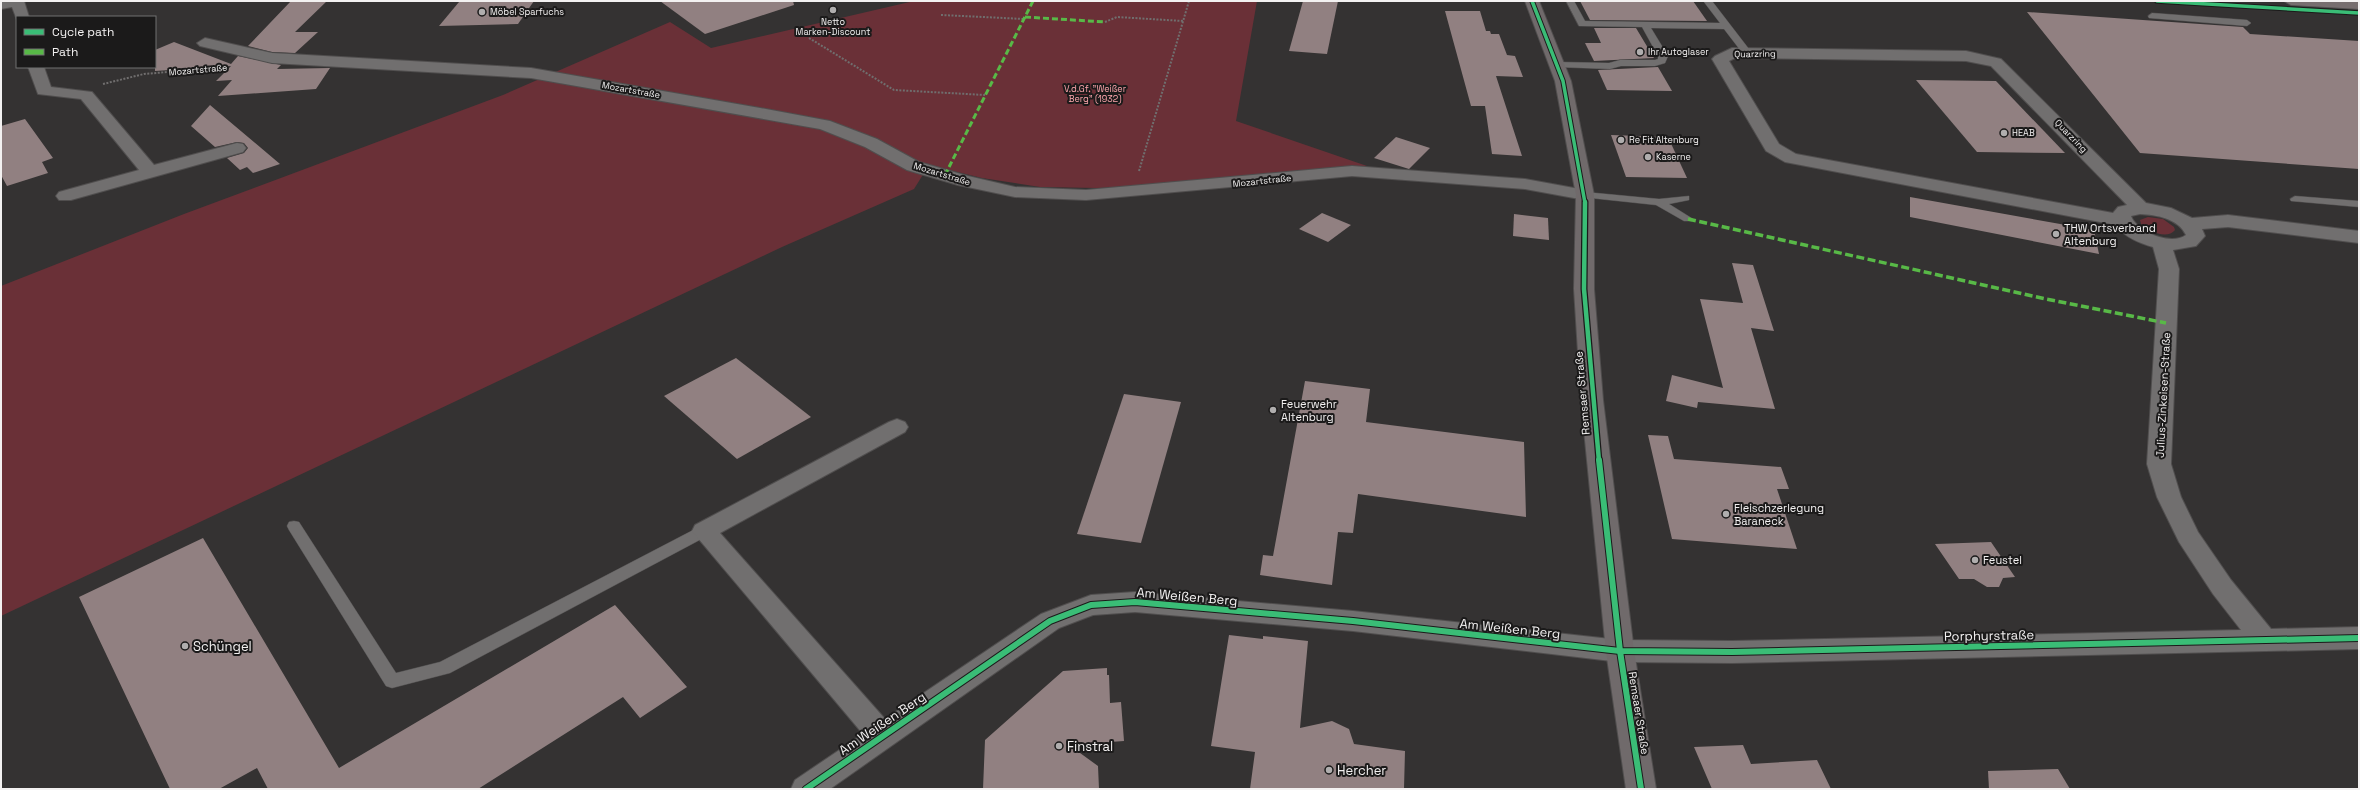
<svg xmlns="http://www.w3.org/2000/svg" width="2360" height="790" font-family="'Space Grotesk',sans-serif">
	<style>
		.green { fill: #6a3037 }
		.building { fill: #918081 }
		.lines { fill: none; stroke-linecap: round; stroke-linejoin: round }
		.lane-casing { stroke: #504e4e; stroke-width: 1 }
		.street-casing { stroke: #504e4e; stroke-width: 2 }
		.secondary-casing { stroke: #504e4e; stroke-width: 2 }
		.primary-casing { stroke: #504e4e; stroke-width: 2 }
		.path { stroke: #706e6e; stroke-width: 2; stroke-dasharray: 2 1.5; stroke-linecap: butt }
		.lane { fill: #716f6f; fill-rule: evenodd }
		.street { fill: #716f6f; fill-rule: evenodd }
		.secondary { fill: #706a6b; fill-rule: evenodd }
		.primary { fill: #776e6f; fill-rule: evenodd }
		.quiet-far1 { stroke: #58b947; stroke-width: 3; stroke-dasharray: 6 3; stroke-linecap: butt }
		.quiet { stroke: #58b947; stroke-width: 3.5; stroke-dasharray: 8 3.5; stroke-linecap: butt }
		.cycleway-far2-casing { stroke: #1b1a1a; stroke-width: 5.5 }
		.cycleway-far1-casing { stroke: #1b1a1a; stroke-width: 7 }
		.cycleway-casing { stroke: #1b1a1a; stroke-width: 8 }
		.cycleway-far2 { stroke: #3abd76; stroke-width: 3.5 }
		.cycleway-far1 { stroke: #3abd76; stroke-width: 4.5 }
		.cycleway { stroke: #3abd76; stroke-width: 6 }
		.poi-dot { fill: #b0aeae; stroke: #1b1a1a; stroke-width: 1.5 }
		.labels { text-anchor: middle; stroke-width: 4; stroke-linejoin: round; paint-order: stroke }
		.far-poi-label { font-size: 9px; fill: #f3f1f1; stroke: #1b1a1a; text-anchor: start }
		.far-street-label { font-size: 9px; fill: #f3f1f1; stroke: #1b1a1a }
		.far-park-label { font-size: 9px; fill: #fea7ae; stroke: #1b1a1a }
		.poi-label { font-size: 11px; fill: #f3f1f1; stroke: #1b1a1a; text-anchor: start }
		.street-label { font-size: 11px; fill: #f3f1f1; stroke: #1b1a1a }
		.near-street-label { font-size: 13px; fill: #f3f1f1; stroke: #1b1a1a }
		.near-poi-label { font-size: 13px; fill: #f3f1f1; stroke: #1b1a1a; text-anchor: start }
	</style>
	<rect width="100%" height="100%" fill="#343232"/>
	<!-- green -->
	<g class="green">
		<path d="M 914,1 L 1257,1 L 1236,121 L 1367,166 L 1140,187 L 1097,188 L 1040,187 L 982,178 L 929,165 L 914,189 L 782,247 L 1,616 L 1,286 L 184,214 L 503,95 L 670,22 L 711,48 Z"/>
		<path d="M 2148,217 L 2163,219 L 2174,227 L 2175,230 C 2167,240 2148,231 2141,224 L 2140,220 Z"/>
	</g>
	<!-- building -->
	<g class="building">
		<path d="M 291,1 L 327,1 L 295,32 L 318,32 L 295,53 L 272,52 L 248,46 Z"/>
		<path d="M 534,1 L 518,24 L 439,26 L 459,2 Z"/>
		<path d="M 660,1 L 793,1 L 794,5 L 705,34 Z"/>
		<path d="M 1303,1 L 1338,1 L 1327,54 L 1289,51 Z"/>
		<path d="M 1580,1 L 1693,1 L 1707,21 L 1590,20 Z"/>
		<path d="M 1445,11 L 1480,11 L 1486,31 L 1490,31 L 1491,34 L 1499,34 L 1507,55 L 1515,56 L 1523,77 L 1496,76 L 1522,156 L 1492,154 L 1485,106 L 1471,106 Z"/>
		<path d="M 2027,12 L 2243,27 L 2250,34 L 2359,41 L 2359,169 L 2140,153 Z"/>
		<path d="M 1594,28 L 1636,28 L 1654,58 L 1594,61 L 1585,43 L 1601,43 Z"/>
		<path d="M 174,42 L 231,64 L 238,56 L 281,65 L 277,69 L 330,68 L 316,89 L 218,96 L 232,80 L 216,81 L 231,66 L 155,71 L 155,50 Z"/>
		<path d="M 1658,67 L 1672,91 L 1607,90 L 1598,70 Z"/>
		<path d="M 1916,80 L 1996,81 L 2065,153 L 1977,152 Z"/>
		<path d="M 210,105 L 280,164 L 253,173 L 247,167 L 240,170 L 227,158 L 244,153 L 248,148 L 244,143 L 237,142 L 215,147 L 191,126 Z"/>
		<path d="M 25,119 L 53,158 L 42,162 L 48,173 L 7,186 L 1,175 L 1,126 Z"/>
		<path d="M 1611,135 L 1668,137 L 1687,178 L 1626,177 Z"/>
		<path d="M 1396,137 L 1430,148 L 1409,169 L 1374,158 Z"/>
		<path d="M 1910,197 L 2094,230 L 2099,254 L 1910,217 Z"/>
		<path d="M 1322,213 L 1351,225 L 1328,242 L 1299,229 Z"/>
		<path d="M 1514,214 L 1548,218 L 1549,240 L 1513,236 Z"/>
		<path d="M 1732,263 L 1753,265 L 1774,331 L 1751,328 L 1775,409 L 1698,402 L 1697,408 L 1666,401 L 1672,375 L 1723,388 L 1700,299 L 1743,303 Z"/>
		<path d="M 736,358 L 811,417 L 737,459 L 664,396 Z"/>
		<path d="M 1305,381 L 1370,389 L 1366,422 L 1524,442 L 1526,517 L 1358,494 L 1353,533 L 1338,532 L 1332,585 L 1260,575 L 1263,555 L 1273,556 Z"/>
		<path d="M 1124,394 L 1181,402 L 1141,543 L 1077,534 Z"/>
		<path d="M 1648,435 L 1668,436 L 1674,459 L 1781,467 L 1789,489 L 1777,489 L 1797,549 L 1672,539 Z"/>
		<path d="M 203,538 L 339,768 L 615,605 L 687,687 L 640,718 L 623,697 L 478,789 L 268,789 L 257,768 L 219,789 L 170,789 L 79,597 Z"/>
		<path d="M 1991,542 L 2015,577 L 2003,578 L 1999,587 L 1987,587 L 1974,579 L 1959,579 L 1935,544 Z"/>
		<path d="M 1229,635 L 1263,639 L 1263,636 L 1308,641 L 1300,728 L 1332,721 L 1349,729 L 1354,744 L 1405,751 L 1404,789 L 1250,789 L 1255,752 L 1211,746 Z"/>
		<path d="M 1107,668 L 1107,675 L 1109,675 L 1110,703 L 1121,702 L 1124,741 L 1069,745 L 1098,766 L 1099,789 L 983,789 L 985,740 L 1063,671 Z"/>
		<path d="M 1743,745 L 1751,764 L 1817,760 L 1831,789 L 1712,789 L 1694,747 Z"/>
		<path d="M 2058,769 L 2070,789 L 1989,789 L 1988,771 Z"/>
	</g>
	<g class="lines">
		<!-- lane casing -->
		<g class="lane-casing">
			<g id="lane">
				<path d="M 1566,1 L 1574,1 L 1585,21 L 1720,23 L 1704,2 L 1712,1 L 1752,53 L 1744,55 L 1724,29 L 1651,28 L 1668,56 L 1665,63 L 1655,66 L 1621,66 L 1610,69 L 1556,67 L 1554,65 L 1559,62 L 1609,63 L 1620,60 L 1655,60 L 1658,59 L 1658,56 L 1642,27 L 1579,26 Z"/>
				<path d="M 2152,13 L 2247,20 L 2251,23 L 2247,26 L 2149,18 L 2148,16 Z"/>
				<path d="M 1585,192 L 1659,199 L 1689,196 L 1689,200 L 1669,204 L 1693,219 L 1692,221 L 1684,221 L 1656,205 L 1581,197 L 1581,193 Z"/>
				<path d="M 2295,196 L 2359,201 L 2359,207 L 2291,201 L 2290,199 Z"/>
				<path d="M 294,521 L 299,522 L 396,673 L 440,662 L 699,527 L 709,527 L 711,531 L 709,535 L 450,673 L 392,688 L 386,686 L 289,530 L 287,526 L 289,522 Z"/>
			</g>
		</g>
		<!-- street casing -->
		<g class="street-casing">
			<g id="street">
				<path d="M 1,1 L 24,1 L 29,17 L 17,17 L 17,20 L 12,7 L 1,9 Z"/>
				<path d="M 205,38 L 272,53 L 531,68 L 760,108 L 830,121 L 877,139 L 919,162 L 968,176 L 1015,187 L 1086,190 L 1352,166 L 1525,179 L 1585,190 L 1591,191 L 1594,195 L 1591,199 L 1585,200 L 1525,189 L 1352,176 L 1086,200 L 1015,197 L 958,185 L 907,170 L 865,147 L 820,129 L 531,78 L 272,63 L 200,46 L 197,43 Z"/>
				<path d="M 1732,48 L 1966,51 L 2001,59 L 2146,203 L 2171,208 L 2192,218 L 2228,215 L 2359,231 L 2359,243 L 2228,227 L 2202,229 L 2205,236 L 2196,246 L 2173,250 L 2179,269 L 2171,464 L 2181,497 L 2198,532 L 2231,580 L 2271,629 L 2359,627 L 2359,649 L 1732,663 L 1620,662 L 1353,631 L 1135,612 L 1093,615 L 1059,628 L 830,789 L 791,789 L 795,780 L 863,734 L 692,531 L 695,525 L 889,422 L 897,419 L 905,422 L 908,427 L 905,432 L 720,533 L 885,719 L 1041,614 L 1091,595 L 1135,592 L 1353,611 L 1620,640 L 1732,641 L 2241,630 L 2213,594 L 2179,542 L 2157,497 L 2147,464 L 2159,269 L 2153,247 C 2139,243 2124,237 2116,225 L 1785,162 L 1766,151 L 1712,59 L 1715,56 ZM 1735,58 L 1966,61 L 1991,66 L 2127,205 L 2118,207 L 2113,213 L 1796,154 L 1779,144 L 1729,61 ZM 2140,214 C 2156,215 2178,218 2186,235 C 2171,246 2137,232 2131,216 Z"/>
				<path d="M 28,67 L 44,67 L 51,87 L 92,92 L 154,165 L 237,143 L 243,144 L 246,148 L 243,152 L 71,200 L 59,200 L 56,196 L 59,192 L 139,170 L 81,99 L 38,94 Z"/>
			</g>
		</g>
		<!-- secondary casing -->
		<g class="secondary-casing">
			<path id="secondary" d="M 1525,1 L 1539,1 L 1571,81 L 1594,195 L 1594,289 L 1603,400 L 1634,651 L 1656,789 L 1626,789 L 1606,651 L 1581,400 L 1574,289 L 1576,195 L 1555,81 Z"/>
		</g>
		<!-- primary casing -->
		<g class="primary-casing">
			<path id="primary" d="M 2284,1 L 2359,1 L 2359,9 L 2291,5 Z"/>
		</g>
		<!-- path -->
		<g class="path">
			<path d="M 941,15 L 1024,19"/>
			<path d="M 1105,22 L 1117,17 L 1183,21"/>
			<path d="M 809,38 L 894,90 L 985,95"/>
			<path d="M 103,84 L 144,74 L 227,67"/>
			<path d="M 1139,171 L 1189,1"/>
		</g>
		<!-- lane -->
		<use href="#lane" class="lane"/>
		<!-- street -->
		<use href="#street" class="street"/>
		<!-- secondary -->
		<use href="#secondary" class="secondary"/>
		<!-- primary -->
		<use href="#primary" class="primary"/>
		<!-- quiet-far1 -->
		<g class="quiet-far1">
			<path d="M 1025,17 L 1105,22"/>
			<path d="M 945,175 L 1033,1"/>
		</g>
		<!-- quiet -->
		<path class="quiet" d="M 1688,219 L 2046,299 L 2166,323"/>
		<!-- cycleway-far2 casing -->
		<g class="cycleway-far2-casing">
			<g id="cycleway-far2">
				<path d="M 1532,1 L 1563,81 L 1585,203"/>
				<path d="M 2157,1 L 2359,13"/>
			</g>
		</g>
		<!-- cycleway-far1 casing -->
		<g class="cycleway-far1-casing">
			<path id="cycleway-far1" d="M 1585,202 L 1584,289 L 1599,461"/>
		</g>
		<!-- cycleway casing -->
		<g class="cycleway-casing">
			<g id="cycleway">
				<path d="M 1599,460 L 1620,651 L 1641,789"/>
				<path d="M 806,789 L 1050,621 L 1091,605 L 1135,602 L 1353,621 L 1620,651 L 1732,652 L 2359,638"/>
			</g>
		</g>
		<!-- cycleway-far2 -->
		<use href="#cycleway-far2" class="cycleway-far2"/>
		<!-- cycleway-far1 -->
		<use href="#cycleway-far1" class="cycleway-far1"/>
		<!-- cycleway -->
		<use href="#cycleway" class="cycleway"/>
	</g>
	<!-- markers -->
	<g class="poi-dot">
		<circle cx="833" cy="10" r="4"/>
		<circle cx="482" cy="12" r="4"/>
		<circle cx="1640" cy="52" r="4"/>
		<circle cx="2004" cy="133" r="4"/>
		<circle cx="1621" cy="140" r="4"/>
		<circle cx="1648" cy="157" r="4"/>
		<circle cx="2056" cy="234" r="4"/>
		<circle cx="1273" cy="410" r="4"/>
		<circle cx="1726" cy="514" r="4"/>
		<circle cx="1975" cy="560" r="4"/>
		<circle cx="185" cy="646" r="4"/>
		<circle cx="1059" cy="746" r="4"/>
		<circle cx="1329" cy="770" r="4"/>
	</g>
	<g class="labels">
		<!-- far-poi labels -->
		<g class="far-poi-label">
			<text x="490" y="15">Möbel Sparfuchs</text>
			<text x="833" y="25" text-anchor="middle">Netto<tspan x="833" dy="10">Marken-Discount</tspan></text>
			<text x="1648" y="55">Ihr Autoglaser</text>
			<text x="2012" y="136">HEAB</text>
			<text x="1629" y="143">Re Fit Altenburg</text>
			<text x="1656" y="160">Kaserne</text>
		</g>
		<!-- far-street labels -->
		<g class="far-street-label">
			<text transform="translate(1755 54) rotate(-1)" y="3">Quarzring</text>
			<text transform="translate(198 70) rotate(-5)" y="3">Mozartstraße</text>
			<text transform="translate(631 90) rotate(10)" y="3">Mozartstraße</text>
			<text transform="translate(2071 136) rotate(46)" y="3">Quarzring</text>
			<text transform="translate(942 174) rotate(17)" y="3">Mozartstraße</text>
			<text transform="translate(1262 181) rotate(-6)" y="3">Mozartstraße</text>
		</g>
		<!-- far-park labels -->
		<g class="far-park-label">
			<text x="1095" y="92">V.d.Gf. "Weißer<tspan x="1095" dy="10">Berg" (1932)</tspan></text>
		</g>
		<!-- poi labels -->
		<g class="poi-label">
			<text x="2064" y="232">THW Ortsverband<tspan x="2064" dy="13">Altenburg</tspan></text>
			<text x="1281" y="408">Feuerwehr<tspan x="1281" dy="13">Altenburg</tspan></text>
			<text x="1734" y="512">Fleischzerlegung<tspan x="1734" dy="13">Baraneck</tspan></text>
			<text x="1983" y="564">Feustel</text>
		</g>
		<!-- street labels -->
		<g class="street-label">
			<text transform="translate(1582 393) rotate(-95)" y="4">Remsaer Straße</text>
			<text transform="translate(2163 395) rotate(-87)" y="4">Julius-Zinkeisen-Straße</text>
			<text transform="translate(1639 713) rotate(81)" y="4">Remsaer Straße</text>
		</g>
		<!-- near-street labels -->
		<g class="near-street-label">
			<text transform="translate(1187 596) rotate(5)" y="5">Am Weißen Berg</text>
			<text transform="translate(1510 628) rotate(6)" y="5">Am Weißen Berg</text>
			<text transform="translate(1989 635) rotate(-1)" y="5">Porphyrstraße</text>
			<text transform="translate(882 723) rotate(-34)" y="5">Am Weißen Berg</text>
		</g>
		<!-- near-poi labels -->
		<g class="near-poi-label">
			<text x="193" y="651">Schüngel</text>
			<text x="1067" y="751">Finstral</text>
			<text x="1337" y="775">Hercher</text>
		</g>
	</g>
	<!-- border -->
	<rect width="2360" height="790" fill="none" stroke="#f3f1f1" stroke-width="4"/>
	<!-- legend -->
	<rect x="16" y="16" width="140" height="52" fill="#1b1a1a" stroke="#717070"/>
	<rect x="24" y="29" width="20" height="6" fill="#3abd76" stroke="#717070"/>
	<text x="52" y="36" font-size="12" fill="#f3f1f1">Cycle path</text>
	<rect x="24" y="49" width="20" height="6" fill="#58b947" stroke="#717070"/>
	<text x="52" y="56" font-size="12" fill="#f3f1f1">Path</text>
</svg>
